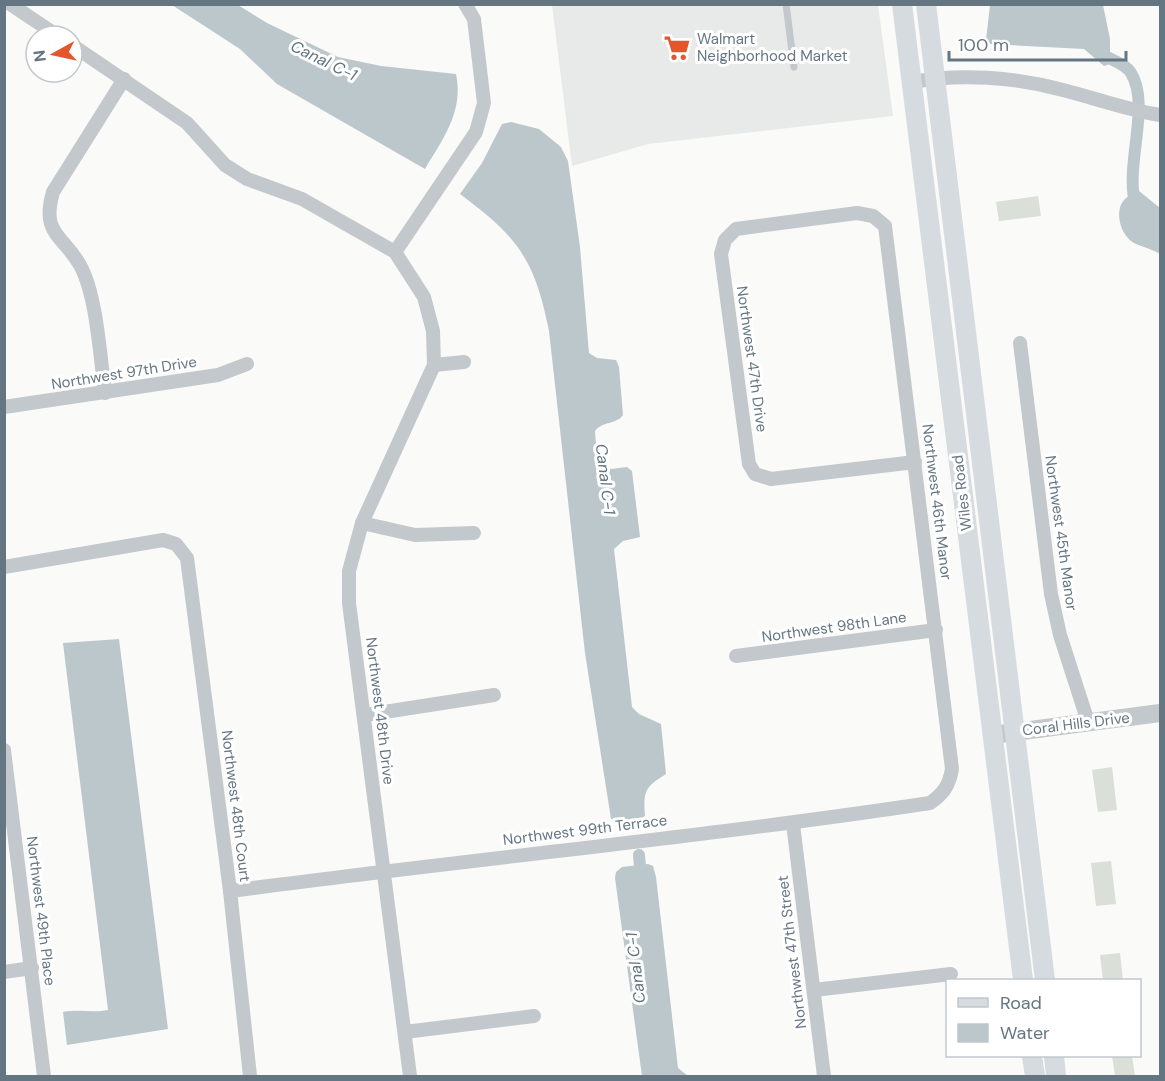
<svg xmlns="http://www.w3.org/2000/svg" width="1165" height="1081" font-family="'DM Sans',sans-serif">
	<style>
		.built { fill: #e8e9e9 }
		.park { fill: #dadfd7 }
		.water { fill: #bbc7cb }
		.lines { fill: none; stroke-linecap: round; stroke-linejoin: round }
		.canal { stroke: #bbc7cb; stroke-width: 12 }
		.service { stroke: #c3c8cc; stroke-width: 7 }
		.minor { stroke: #c3c8cc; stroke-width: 14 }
		.tertiary { stroke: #c3c8cc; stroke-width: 18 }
		.secondary { stroke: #d6dbdf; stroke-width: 20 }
		.labels { text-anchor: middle; stroke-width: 6; stroke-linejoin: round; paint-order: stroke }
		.poi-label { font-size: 15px; fill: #657683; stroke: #fff; text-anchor: start }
		.street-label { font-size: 15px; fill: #657683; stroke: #fff }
		.water-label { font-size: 16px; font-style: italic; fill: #60757c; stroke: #fff }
	</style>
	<rect width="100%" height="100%" fill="#fafaf8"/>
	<!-- built -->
	<path class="built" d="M 552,5 L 878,5 L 893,116 L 648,144 L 572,166 Z"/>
	<!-- park -->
	<g class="park">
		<path d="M 1038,196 L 1041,216 L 999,221 L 996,202 Z"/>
		<path d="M 1112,767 L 1117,810 L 1098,812 L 1092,770 Z"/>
		<path d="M 1111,861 L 1116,904 L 1096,906 L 1091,863 Z"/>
		<path d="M 1120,953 L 1123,980 L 1103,980 L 1100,955 Z"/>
		<path d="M 1112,1056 L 1132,1056 L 1135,1076 L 1115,1076 Z"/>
	</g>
	<!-- water -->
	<g class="water">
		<path d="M 172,5 L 238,5 L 267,23 L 338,57 L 381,66 L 456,74 C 464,111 443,139 425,169 L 277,84 L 240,49 Z"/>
		<path d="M 990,5 L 1103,5 L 1110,39 L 1110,64 L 1104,66 L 1084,49 L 990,44 L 986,40 Z"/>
		<path d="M 511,122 L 539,129 L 561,147 L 568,161 L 580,247 L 589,353 L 597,358 L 616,360 L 619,367 L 623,415 C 616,425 602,421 595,431 C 596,447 597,460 611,469 L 627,467 L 632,471 L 640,537 L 623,541 L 614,549 L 632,707 L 639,714 L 661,724 L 666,774 C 645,787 643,791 645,816 L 635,823 L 611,819 L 585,653 L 549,331 C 535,260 518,237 460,194 L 482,163 L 502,124 Z"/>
		<path d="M 1139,191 L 1160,208 L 1160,254 C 1152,249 1143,247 1134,243 C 1120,235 1113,209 1126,198 C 1130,195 1135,193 1139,191 Z"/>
		<path d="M 119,639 L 168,1029 L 67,1045 L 63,1012 C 79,1009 92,1013 108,1010 L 63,643 Z"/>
		<path d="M 648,864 L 653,866 L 656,877 L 678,1068 L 688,1076 L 642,1076 L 615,878 L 616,872 L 622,867 Z"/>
	</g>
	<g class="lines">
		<!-- canal -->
		<g class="canal">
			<path d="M 1100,53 C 1109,59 1126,64 1131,73 C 1152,107 1122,171 1137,208"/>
			<path d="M 639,855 L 641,879"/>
		</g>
		<!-- service -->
		<path class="service" d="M 786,4 L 794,67"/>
		<!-- minor -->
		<g class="minor">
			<path d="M 10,4 L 58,36"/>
			<path d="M 72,45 L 187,123 L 225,165 L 247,179 L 302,199 L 395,252 L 424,297 L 433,331 L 434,365 L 362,523 L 349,571 L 349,603 L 410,1076"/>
			<path d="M 912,82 C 960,73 1015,77 1063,90 C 1095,98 1127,110 1160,115"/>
			<path d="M 395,252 L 476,132 L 484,103 L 474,19 L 465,4"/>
			<path d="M 1020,343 L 1051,594 L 1060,635 L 1088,722"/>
			<path d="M 434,365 L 464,362"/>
			<path d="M 105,393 C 100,357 97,296 80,265 C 62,234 41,234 53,192 L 124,79"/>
			<path d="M 4,407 L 218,375 L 247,364"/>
			<path d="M 362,523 L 415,535 L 474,533"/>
			<path d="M 4,567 L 163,540 L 176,544 L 187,558 L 230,891 L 250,1076"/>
			<path d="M 736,656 L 936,630"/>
			<path d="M 365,715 L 494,695"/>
			<path d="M 4,750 L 44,1076"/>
			<path d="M 793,824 L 824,1076"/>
			<path d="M 230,891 C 463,860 697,838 930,803 C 943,794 949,786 952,769 L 885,226 L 873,216 L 857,213 L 736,229 L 725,240 L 721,254 L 749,464 L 755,474 L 771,479 L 915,462"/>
			<path d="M 4,972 L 32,968"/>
			<path d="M 814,990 L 951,974"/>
			<path d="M 405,1032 L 534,1016"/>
		</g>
		<!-- tertiary -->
		<path class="tertiary" d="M 992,735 L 1160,713"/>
		<!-- secondary -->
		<g class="secondary">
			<path d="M 902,4 L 1023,980"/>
			<path d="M 926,4 L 1045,980"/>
			<path d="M 1032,1056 L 1035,1076"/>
			<path d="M 1054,1056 L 1056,1076"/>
		</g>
	</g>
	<!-- icons -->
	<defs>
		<g id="supermarket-bare" transform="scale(2.07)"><path d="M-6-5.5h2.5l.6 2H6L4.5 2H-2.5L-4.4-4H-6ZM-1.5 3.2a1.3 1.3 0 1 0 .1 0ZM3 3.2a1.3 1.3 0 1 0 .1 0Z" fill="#e4572e" stroke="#fff" stroke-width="2.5" paint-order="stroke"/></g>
	</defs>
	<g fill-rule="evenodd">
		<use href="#supermarket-bare" x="677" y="48"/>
	</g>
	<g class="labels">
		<!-- poi labels -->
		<g class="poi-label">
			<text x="697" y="44">Walmart<tspan x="697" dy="17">Neighborhood Market</tspan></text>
		</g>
		<!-- street labels -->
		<g class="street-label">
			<text transform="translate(752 359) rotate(82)" y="5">Northwest 47th Drive</text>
			<text transform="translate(124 373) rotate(-9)" y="5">Northwest 97th Drive</text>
			<text transform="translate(962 493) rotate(-97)" y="5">Wiles Road</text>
			<text transform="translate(937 502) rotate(83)" y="5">Northwest 46th Manor</text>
			<text transform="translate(1061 533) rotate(82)" y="5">Northwest 45th Manor</text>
			<text transform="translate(834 627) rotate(-8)" y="5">Northwest 98th Lane</text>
			<text transform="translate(380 711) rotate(83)" y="5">Northwest 48th Drive</text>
			<text transform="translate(1076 724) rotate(-7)" y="5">Coral Hills Drive</text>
			<text transform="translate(236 806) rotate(83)" y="5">Northwest 48th Court</text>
			<text transform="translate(585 830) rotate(-7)" y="5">Northwest 99th Terrace</text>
			<text transform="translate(41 911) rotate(83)" y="5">Northwest 49th Place</text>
			<text transform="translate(792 952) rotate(-97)" y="5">Northwest 47th Street</text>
		</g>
		<!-- water labels -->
		<g class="water-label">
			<text transform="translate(324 60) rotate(26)" y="6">Canal C-1</text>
			<text transform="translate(606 479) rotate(83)" y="6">Canal C-1</text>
			<text transform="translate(635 968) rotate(-97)" y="6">Canal C-1</text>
		</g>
	</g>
	<!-- border -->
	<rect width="1165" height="1081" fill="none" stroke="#657683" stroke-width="12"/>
	<!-- legend -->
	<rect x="946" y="979" width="195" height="78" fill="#ffffff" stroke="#c1c8cd" stroke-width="1.5"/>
	<rect x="958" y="998" width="30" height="9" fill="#d6dbdf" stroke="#c1c8cd" stroke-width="1.5"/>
	<text x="1000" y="1009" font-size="18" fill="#657683">Road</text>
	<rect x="958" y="1024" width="30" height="18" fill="#bbc7cb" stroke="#c1c8cd" stroke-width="1.5"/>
	<text x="1000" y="1039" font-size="18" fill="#657683">Water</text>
	<!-- north arrow -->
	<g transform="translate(54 54) rotate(262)"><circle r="28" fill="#ffffff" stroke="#c1c8cd" stroke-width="1.5"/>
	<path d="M0-4.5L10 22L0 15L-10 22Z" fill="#e4572e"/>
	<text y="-9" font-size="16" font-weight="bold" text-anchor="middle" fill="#657683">N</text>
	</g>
	<!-- scale -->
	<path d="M949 51v9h177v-9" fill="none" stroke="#657683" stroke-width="3"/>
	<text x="958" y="51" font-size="18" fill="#657683" stroke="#ffffff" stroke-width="4.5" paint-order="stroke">100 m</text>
</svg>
